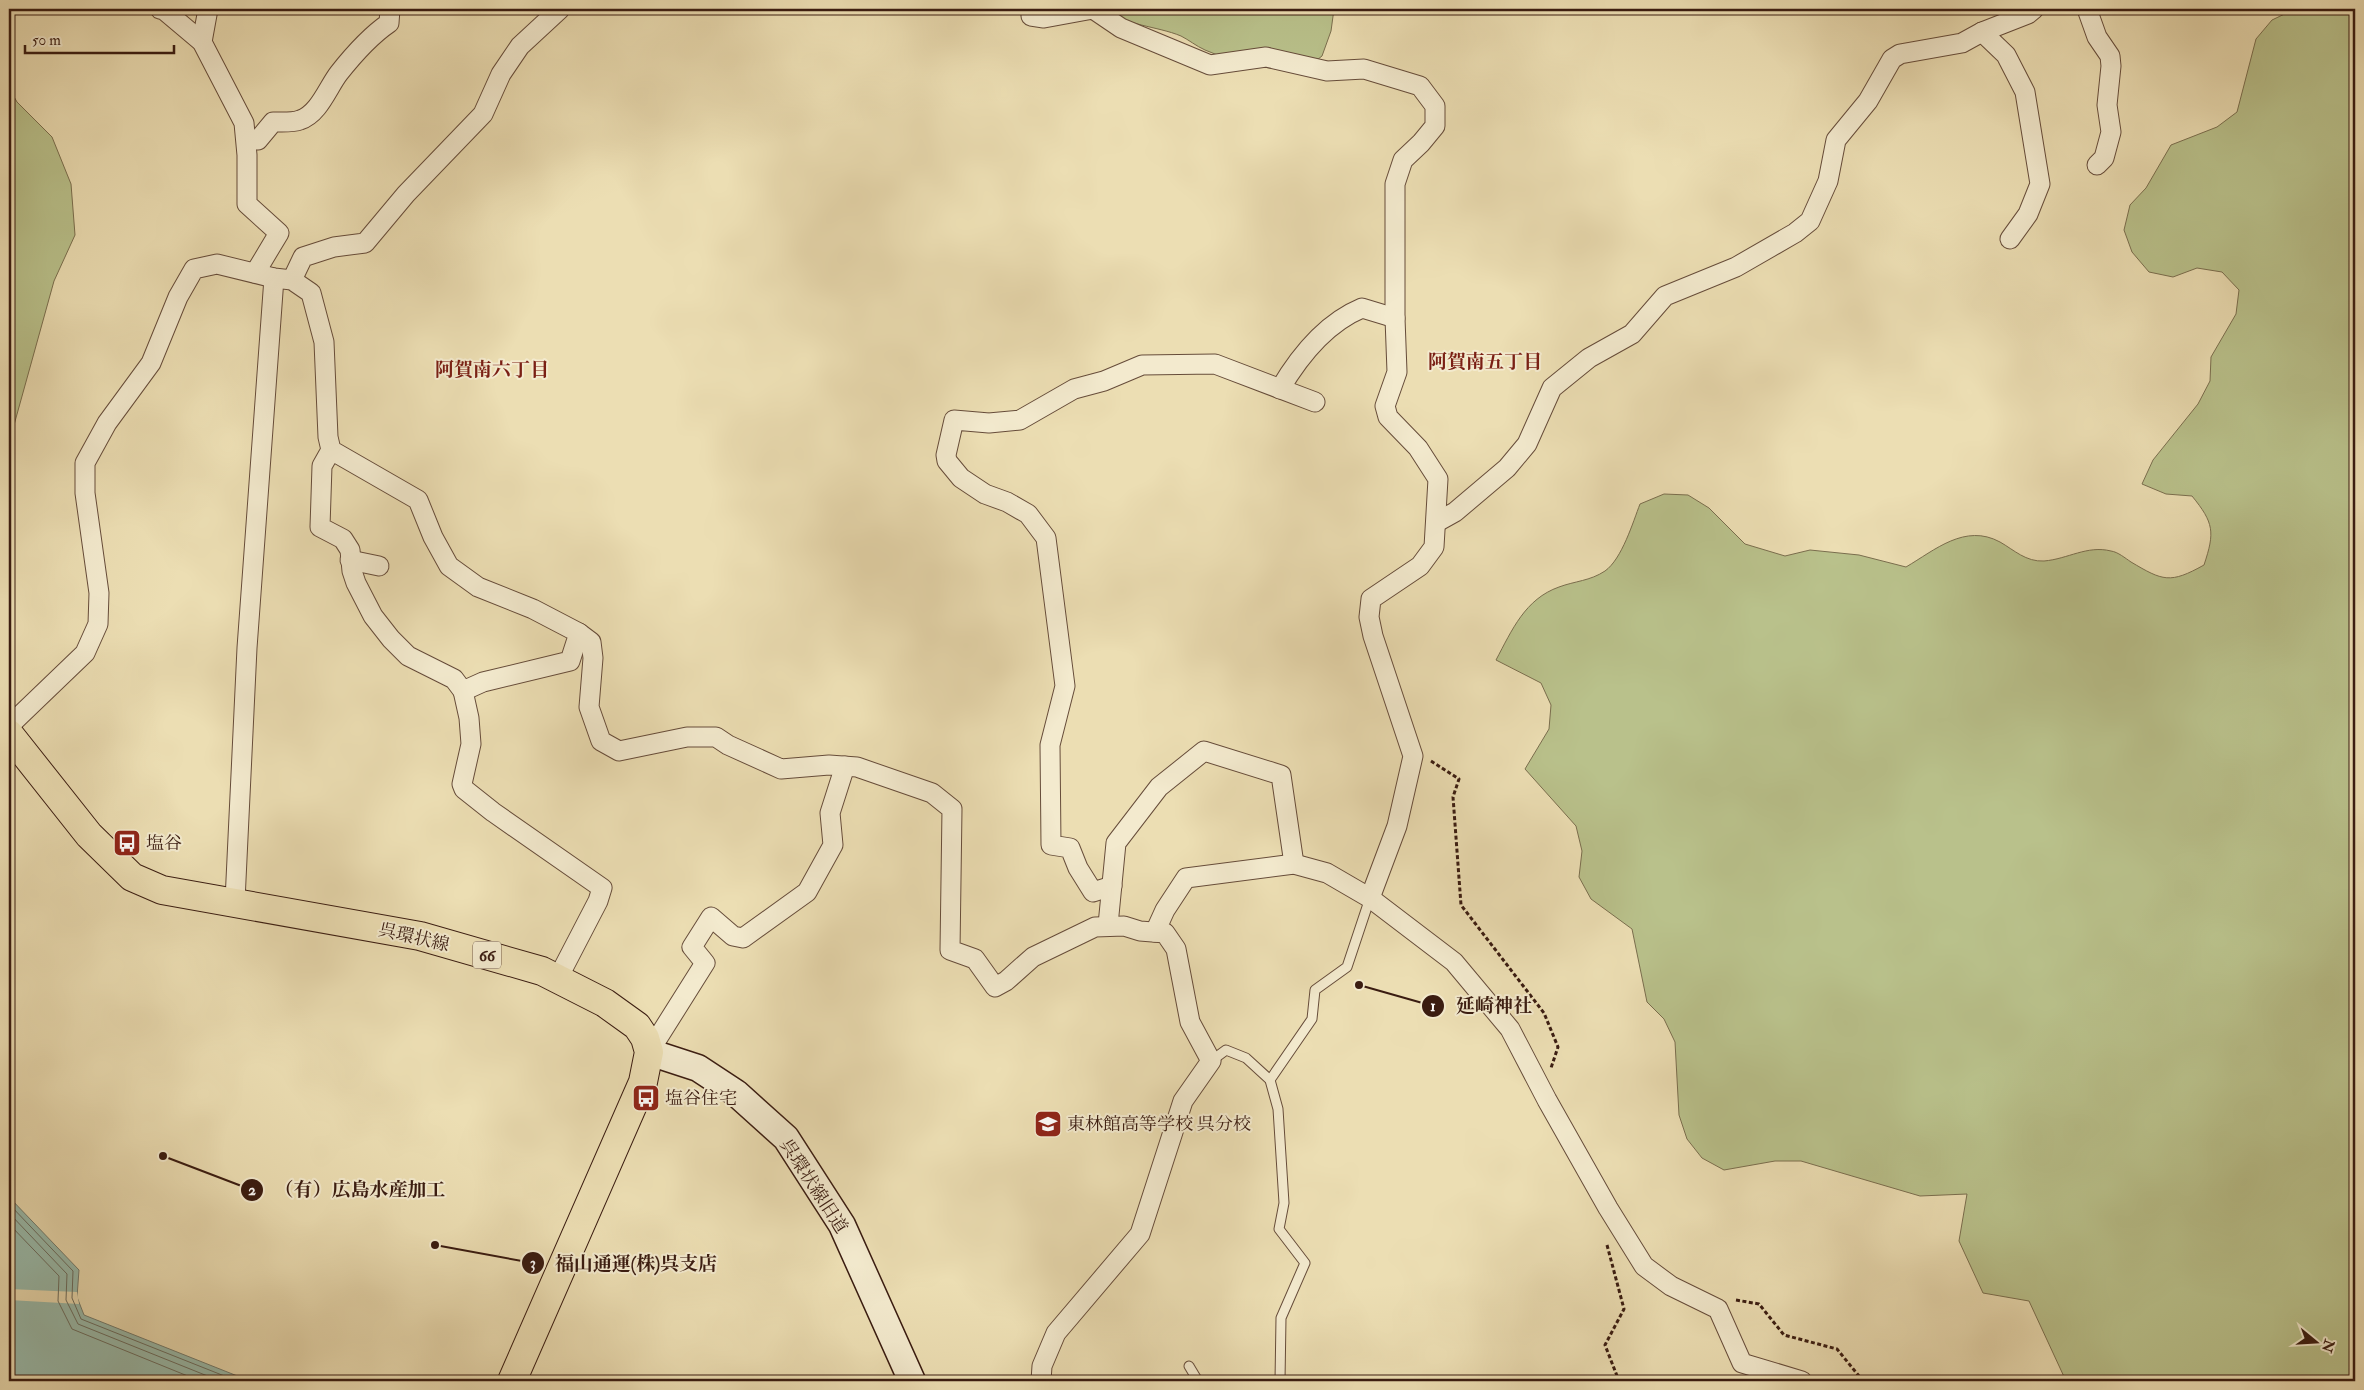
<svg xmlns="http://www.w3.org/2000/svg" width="2364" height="1390" font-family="'IM FELL Double Pica','Noto Serif JP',serif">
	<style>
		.green { fill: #b9c18b; stroke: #7a6e4e }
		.water { fill: #99bcad; stroke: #737c6f }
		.pier { fill: #ecdeb3 }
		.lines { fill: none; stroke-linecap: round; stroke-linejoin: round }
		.shore { stroke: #6a6c5f; stroke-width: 1 }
		.lane-casing { stroke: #664c3a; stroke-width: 11 }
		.street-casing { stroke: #664c3a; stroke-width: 21 }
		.secondary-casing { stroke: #3a1c11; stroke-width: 29 }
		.primary-casing { stroke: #3a1c11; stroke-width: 30 }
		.path { stroke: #3a1c11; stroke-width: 3; stroke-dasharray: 4 2.5; stroke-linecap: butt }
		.lane { stroke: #f3eace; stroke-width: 9 }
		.street { stroke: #f3eace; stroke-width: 19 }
		.secondary { stroke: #f3eace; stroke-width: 26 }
		.primary { stroke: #ecdeb3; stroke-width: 28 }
		.labels { text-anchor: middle; stroke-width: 4; stroke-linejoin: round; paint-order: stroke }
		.shield { fill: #f3eace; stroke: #725a4a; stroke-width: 1 }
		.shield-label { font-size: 16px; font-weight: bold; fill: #3a1c11 }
		.poi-label { font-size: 18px; fill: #3a1c11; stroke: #f3eace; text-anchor: start }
		.street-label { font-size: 18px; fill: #3a1c11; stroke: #f3eace }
		.neighbourhood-label { font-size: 19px; font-weight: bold; fill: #7a1f14; stroke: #f3eace }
		.leader { fill: none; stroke: #3a1c11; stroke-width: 2 }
		.callout-dot { fill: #3a1c11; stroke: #f3eace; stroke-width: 2 }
		.mark-label { font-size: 15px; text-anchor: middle; font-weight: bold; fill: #fff }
		.callout-label { font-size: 19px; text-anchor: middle; font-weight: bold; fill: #3a1c11; stroke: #f3eace; stroke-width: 4; stroke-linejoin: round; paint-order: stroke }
	</style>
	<rect width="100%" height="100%" fill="#ecdeb3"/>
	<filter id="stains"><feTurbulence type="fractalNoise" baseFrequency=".004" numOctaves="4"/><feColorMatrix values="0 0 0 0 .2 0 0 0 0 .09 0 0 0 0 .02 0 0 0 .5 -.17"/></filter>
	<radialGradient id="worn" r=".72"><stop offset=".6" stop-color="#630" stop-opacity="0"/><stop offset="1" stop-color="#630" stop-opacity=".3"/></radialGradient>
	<!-- green -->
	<g class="green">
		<path d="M 1105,9 L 1334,9 L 1331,31 L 1322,56 L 1303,71 C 1270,70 1235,63 1205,50 C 1196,46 1189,40 1181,36 C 1157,26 1126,26 1105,9 Z"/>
		<path d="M 2295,9 L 2355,9 L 2355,1381 L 2066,1381 L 2029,1301 L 1983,1293 L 1959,1241 L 1967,1194 L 1920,1196 L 1801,1161 L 1775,1161 L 1724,1170 L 1702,1158 L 1687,1139 L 1679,1115 L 1675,1042 L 1664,1019 L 1647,1002 L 1632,929 L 1591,899 L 1579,877 L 1582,851 L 1576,826 L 1525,769 L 1549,729 L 1551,705 L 1541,683 L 1496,660 C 1512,630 1525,599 1559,587 C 1575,581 1590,581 1605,571 C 1622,559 1633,522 1640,504 L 1664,494 L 1688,495 L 1709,508 L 1745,544 L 1785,556 L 1810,550 L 1859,555 L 1906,567 C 1935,550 1965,523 2000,542 C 2014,550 2026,562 2044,561 C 2068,559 2087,545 2111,551 C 2118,552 2125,558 2131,562 C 2163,581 2170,584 2204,565 C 2215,532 2214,523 2192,496 L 2166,494 L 2142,484 L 2153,460 L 2198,404 L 2210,381 L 2211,357 L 2236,314 L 2239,290 L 2222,272 L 2197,268 L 2173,277 L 2149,272 L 2132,252 L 2124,230 L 2130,205 L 2146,188 L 2171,145 L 2217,127 L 2237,112 L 2256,39 L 2272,20 Z"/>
		<path d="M 9,88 L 17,102 L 52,137 L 71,184 L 75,235 L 54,281 L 14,425 L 9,429 Z"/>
	</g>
	<!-- water -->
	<path class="water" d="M 9,1197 L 79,1270 L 77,1297 L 84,1315 L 250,1381 L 9,1381 Z"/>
	<!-- pier -->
	<path class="pier" d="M 9,1289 L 77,1292 L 79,1304 L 9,1300 Z"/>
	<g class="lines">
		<!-- shore -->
		<g class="shore">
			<path d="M 9,1204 L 73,1271 L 72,1298 L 81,1319 L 237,1381"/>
			<path d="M 9,1213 L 67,1274 L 66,1300 L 78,1324 L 220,1381"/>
			<path d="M 9,1224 L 59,1276 L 58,1301 L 72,1329 L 200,1381"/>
		</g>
		<!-- lane casing -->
		<g class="lane-casing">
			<g id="lane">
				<path d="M 1211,1061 L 1226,1050 L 1246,1058 L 1270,1080 L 1278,1109 L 1284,1203 L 1279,1229 L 1305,1263 L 1281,1318 L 1280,1381"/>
				<path d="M 1270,1080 L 1312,1019 L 1315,990 L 1347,967 L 1370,898"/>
				<path d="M 1189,1366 L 1198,1381"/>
			</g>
		</g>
		<!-- street casing -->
		<g class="street-casing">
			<g id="street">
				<path d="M 160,9 L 164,10 L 202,42 L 244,123 L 247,155 L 247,204 L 279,233 L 255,273"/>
				<path d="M 2087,9 L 2097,37 L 2110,56 L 2111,66 L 2107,105 L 2111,132 L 2104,158 L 2097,165"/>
				<path d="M 1031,16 L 1044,18 L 1093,9 L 1121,28 L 1210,65 L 1266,57 L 1327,71 L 1364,69 L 1420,86 L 1435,106 L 1435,126 L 1421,143 L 1403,160 L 1395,184 L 1395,318 L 1397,372 L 1385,406 L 1388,417 L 1418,448 L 1438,479 L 1434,547 L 1420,566 L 1371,599 L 1369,617 L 1373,636 L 1413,756 L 1397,826 L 1370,898"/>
				<path d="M 1982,32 L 2006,55 L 2025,92 L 2040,184 L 2028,214 L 2010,239"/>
				<path d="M 202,42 L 208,9"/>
				<path d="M 247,139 L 258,140 L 273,122 C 281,122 292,123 300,120 C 319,114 328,87 339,73 C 354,54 370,36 389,23 L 390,9"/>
				<path d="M 292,280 L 303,257 L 334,247 L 365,243 L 406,194 L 483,114 L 501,74 L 520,46 L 560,9"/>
				<path d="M 1280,389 C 1300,355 1326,323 1362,308 L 1395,318"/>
				<path d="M 1437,522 L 1455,512 L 1507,468 L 1527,444 L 1552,388 L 1589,358 L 1632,334 L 1665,296 L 1736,267 L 1795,233 L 1810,221 L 1828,181 L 1836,140 L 1868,101 L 1892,59 L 1900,54 L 1962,43 L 1982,32 L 2028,14 L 2034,9"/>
				<path d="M 350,560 L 379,566"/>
				<path d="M 579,633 L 591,642 L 593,658 L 589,707 L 601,741 L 619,751 L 687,737 L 716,737 L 728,745 L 781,769 L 829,765 L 857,767 L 932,793 L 952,809 L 950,950 L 975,959 L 995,987 L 1006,981 L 1033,957 L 1095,927 L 1124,926 L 1140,931 L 1165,933 L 1176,949 L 1190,1022 L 1211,1061 L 1183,1101 L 1140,1234 L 1056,1333 L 1042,1366 L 1041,1381"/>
				<path d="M 463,691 L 469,718 L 471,744 L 462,784 L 464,789 L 493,812 L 602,888 L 598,901 L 558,978"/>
				<path d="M 9,726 L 85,653 L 98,624 L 99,593 L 85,493 L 85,463 L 107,423 L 151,363 L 178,297 L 194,269 L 217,264 L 274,278 L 292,280 L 311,293 L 324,342 L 328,437 L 331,450 L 418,500 L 433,537 L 449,566 L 478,587 L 533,609 L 579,633 L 570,661 L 483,682 L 463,691 L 454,679 L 408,656 L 391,639 L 373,616 L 356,583 L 352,571 L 350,550 L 343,539 L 320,527 L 322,466 L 331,450"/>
				<path d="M 1112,886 L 1093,892 L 1078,868 L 1070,848 L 1051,845 L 1050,745 L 1065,686 L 1046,538 L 1028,514 L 1007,502 L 985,494 L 961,478 L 947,461 L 946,455 L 954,420 L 989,423 L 1020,420 L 1074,389 L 1104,381 L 1142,365 L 1215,364 L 1315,402"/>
				<path d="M 235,901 L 247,648 L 274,278"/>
				<path d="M 1108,925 L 1116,843 L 1159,787 L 1204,751 L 1281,775 L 1294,864"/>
				<path d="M 1155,932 L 1165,910 L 1186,878 L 1294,864 L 1327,873 L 1370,898 L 1454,962 L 1510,1029 L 1547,1100 L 1608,1208 L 1644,1266 L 1671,1286 L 1718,1309 L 1742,1363 L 1802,1381"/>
				<path d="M 649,1052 L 705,963 L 692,947 L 711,917 L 733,936 L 743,938 L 807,892 L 833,845 L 830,813 L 845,766"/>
			</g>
		</g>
		<!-- secondary casing -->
		<g class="secondary-casing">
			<path id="secondary" d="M 649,1052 L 698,1068 L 736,1093 L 786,1138 L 842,1225 L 912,1381"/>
		</g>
		<!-- primary casing -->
		<g class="primary-casing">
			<path id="primary" d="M 9,734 L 89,835 L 132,877 L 162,890 L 420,936 L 542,971 L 605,1003 L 637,1026 L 645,1038 L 649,1052 L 643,1082 L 512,1381"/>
		</g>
		<!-- path -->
		<g class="path">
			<path d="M 1431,761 L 1459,779 L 1453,797 L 1461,905 L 1544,1013 L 1558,1047 L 1551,1068"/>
			<path d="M 1607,1245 L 1624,1309 L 1605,1345 L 1619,1381"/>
			<path d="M 1736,1300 L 1759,1304 L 1784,1335 L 1837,1349 L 1863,1381"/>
		</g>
		<!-- lane -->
		<use href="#lane" class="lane"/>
		<!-- street -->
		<use href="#street" class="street"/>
		<!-- secondary -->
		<use href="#secondary" class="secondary"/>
		<!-- primary -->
		<use href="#primary" class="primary"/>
	</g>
	<!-- icons -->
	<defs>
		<g id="bus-square" transform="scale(1.4375)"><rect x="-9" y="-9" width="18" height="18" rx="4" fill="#8f2418" stroke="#f3eace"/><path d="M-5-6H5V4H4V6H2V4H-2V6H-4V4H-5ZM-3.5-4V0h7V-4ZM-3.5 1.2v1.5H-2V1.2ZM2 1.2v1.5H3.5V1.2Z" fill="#fff"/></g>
		<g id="school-square" transform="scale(1.4375)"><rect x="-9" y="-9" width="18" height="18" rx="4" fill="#8f2418" stroke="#f3eace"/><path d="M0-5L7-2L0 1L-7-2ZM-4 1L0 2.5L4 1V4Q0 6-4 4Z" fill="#fff"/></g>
	</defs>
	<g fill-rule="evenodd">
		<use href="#bus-square" x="127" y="843"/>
		<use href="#bus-square" x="646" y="1098"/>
		<use href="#school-square" x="1048" y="1124"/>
	</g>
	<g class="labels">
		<!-- shield labels -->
		<rect class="shield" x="473" y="941.5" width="28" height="27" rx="4"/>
		<g class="shield-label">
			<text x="487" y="961">66</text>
		</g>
		<!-- poi labels -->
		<g class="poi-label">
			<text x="146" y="849">塩谷</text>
			<text x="665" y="1104">塩谷住宅</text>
			<text x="1067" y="1130">東林館高等学校 呉分校</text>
		</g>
		<!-- street labels -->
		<g class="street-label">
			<text transform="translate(414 937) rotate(13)" y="6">呉環状線</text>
			<text transform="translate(814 1186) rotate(57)" y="6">呉環状線旧道</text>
		</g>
		<!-- neighbourhood labels -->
		<g class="neighbourhood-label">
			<text x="1485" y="368">阿賀南五丁目</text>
			<text x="492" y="376">阿賀南六丁目</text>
		</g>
	</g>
	<!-- callouts -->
	<path class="leader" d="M1359 985L1433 1006M163 1156L252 1190M435 1245L533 1263"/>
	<g class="callout-dot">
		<circle cx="1359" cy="985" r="5"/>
		<circle cx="163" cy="1156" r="5"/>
		<circle cx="435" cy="1245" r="5"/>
		<circle cx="1433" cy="1006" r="12"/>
		<circle cx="252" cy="1190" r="12"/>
		<circle cx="533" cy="1263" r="12"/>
	</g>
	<g class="mark-label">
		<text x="1433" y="1011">1</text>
		<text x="252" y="1195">2</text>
		<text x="533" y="1268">3</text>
	</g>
	<g class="callout-label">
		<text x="1494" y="1012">延崎神社</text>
		<text x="360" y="1196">（有）広島水産加工</text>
		<text x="636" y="1270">福山通運(株)呉支店</text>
	</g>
	<!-- margin -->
	<rect width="2364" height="1390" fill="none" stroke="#ecdeb3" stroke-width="30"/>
	<rect x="10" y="10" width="2344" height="1370" fill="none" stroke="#3a1c11" stroke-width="2.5"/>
	<rect x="15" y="15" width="2334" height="1360" fill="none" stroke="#3a1c11"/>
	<!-- north arrow -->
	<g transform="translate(2316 1342) rotate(108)" stroke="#f3eace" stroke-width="4" paint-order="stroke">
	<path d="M0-4L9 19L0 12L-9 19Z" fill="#3a1c11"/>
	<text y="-8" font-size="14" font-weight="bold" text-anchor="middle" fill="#3a1c11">N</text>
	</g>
	<!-- scale -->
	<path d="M25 45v8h149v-8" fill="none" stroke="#3a1c11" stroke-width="2.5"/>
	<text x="32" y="45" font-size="15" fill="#3a1c11" stroke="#f3eace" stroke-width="4" paint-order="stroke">50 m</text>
	<rect width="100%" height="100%" filter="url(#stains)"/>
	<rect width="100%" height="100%" fill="url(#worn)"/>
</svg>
